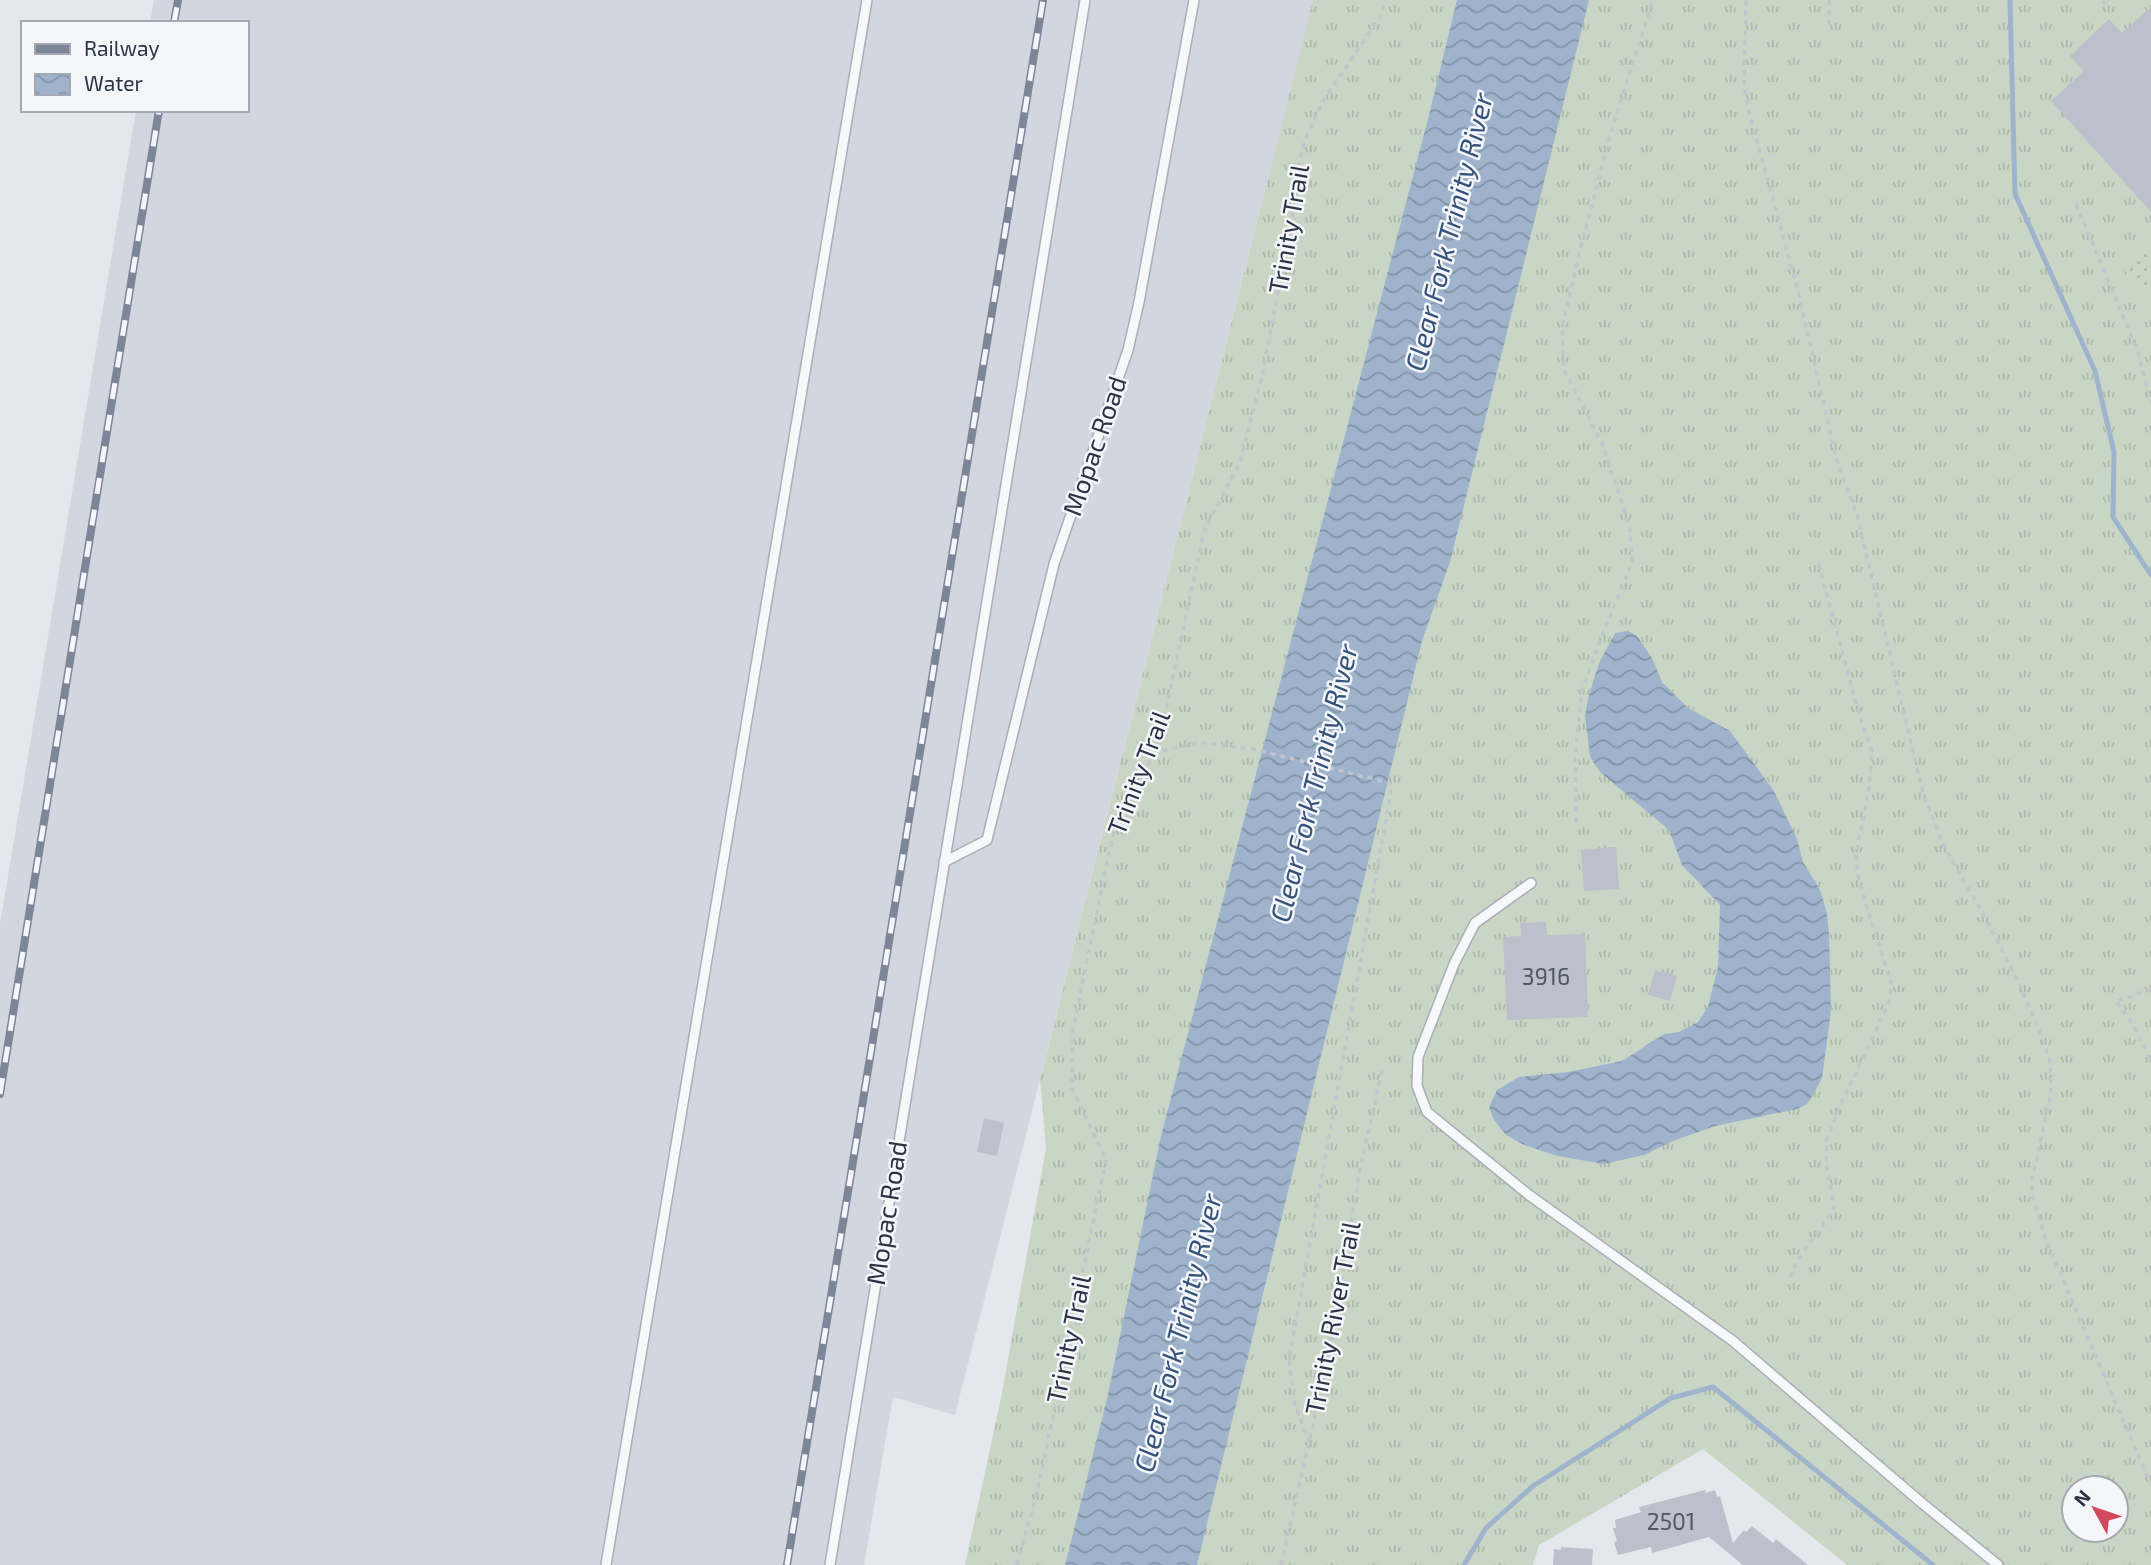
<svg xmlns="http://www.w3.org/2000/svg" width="2151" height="1565" font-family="'Exo 2',sans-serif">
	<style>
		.built { fill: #d2d6de }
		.grass { fill: url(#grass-tufts); fill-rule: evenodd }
		.park { fill: url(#park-dots) }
		.water { fill: url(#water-waves) }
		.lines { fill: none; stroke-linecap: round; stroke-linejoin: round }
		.stream { stroke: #9fb4cc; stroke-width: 5 }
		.building { fill: #bbc0ca }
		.lane-casing { stroke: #a9aeb7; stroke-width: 12 }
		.path { stroke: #c2c5cb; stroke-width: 3.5; stroke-dasharray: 5 5; stroke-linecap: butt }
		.lane { stroke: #f7f8fa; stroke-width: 9 }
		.rail-casing { stroke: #7d8696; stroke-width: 8 }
		.rail { stroke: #f4f6f9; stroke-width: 5; stroke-dasharray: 16; stroke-linecap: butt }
		.labels { text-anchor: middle; stroke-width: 5; stroke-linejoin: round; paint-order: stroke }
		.number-label { font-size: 23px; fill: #4f5766 }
		.street-label { font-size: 26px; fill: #2b3445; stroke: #f4f6f9 }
		.water-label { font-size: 28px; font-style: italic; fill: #34527a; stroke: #f4f6f9 }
	</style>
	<defs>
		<pattern id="grass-tufts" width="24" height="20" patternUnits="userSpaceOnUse" patternTransform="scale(1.75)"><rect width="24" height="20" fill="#c9d6c5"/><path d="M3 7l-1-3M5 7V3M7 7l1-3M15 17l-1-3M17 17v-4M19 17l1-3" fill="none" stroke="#adb8ab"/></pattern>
		<pattern id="park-dots" width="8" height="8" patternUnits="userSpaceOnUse" patternTransform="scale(1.75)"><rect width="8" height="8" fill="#c9d6c5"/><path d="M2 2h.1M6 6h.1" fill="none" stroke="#adb8ab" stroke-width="1.8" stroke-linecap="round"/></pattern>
		<pattern id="water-waves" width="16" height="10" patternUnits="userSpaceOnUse" patternTransform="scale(1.75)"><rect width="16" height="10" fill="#9fb4cc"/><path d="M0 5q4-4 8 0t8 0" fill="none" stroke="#8293a7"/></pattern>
	</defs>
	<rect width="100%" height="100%" fill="#e4e7ec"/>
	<!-- built -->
	<path class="built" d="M 154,0 L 1313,0 L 955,1415 L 893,1397 L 864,1565 L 0,1565 L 0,924 L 136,110 L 247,110 L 247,23 L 150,23 Z"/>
	<!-- grass -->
	<path class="grass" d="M 1313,0 L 2151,0 L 2151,1565 L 1847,1565 L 1703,1449 L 1539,1545 L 1533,1565 L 965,1565 L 1001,1398 L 1046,1148 L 1040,1080 ZM 2074,1488 L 2116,1488 L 2116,1530 L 2074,1530 Z"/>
	<!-- park -->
	<path class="park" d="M 2151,245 L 2151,300 L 2124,270 Z"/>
	<!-- water -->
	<g class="water">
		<path d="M 1457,0 L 1589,0 L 1450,562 L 1422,641 L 1197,1565 L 1065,1565 L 1107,1399 L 1161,1136 L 1429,115 Z"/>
		<path d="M 1628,631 L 1637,636 L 1652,658 L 1662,682 L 1688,708 L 1730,731 L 1774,791 L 1797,839 L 1803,862 L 1820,890 L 1827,913 L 1829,935 L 1831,1011 L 1822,1078 L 1813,1095 L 1807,1104 L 1797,1109 L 1715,1126 L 1673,1141 L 1644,1155 L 1604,1164 L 1557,1156 L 1522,1144 L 1506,1135 L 1494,1120 L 1489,1107 L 1497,1090 L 1519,1077 L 1568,1072 L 1622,1061 L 1664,1034 L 1679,1032 L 1698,1022 L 1708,1007 L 1718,966 L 1720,905 L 1682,865 L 1669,830 L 1600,772 L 1590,757 L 1585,716 L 1588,698 L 1599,663 L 1615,633 Z"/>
	</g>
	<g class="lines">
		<!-- stream -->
		<g class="stream">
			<path d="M 2010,0 L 2015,194 L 2095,371 L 2114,452 L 2113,517 L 2151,575"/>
			<path d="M 1464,1565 L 1486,1528 L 1533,1486 L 1671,1398 L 1713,1387 L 1933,1565"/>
		</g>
	</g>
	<!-- building -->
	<g class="building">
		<path d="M 2151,7 L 2151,212 L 2051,101 L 2084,71 L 2070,56 L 2109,19 L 2122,33 Z"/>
		<path d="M 1616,847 L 1619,889 L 1584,891 L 1581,850 Z"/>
		<path d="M 1546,922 L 1547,935 L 1585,934 L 1588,1017 L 1507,1020 L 1503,937 L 1521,936 L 1520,923 Z"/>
		<path d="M 1655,970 L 1677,976 L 1670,1001 L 1648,995 Z"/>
		<path d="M 984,1118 L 1004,1123 L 997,1156 L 977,1152 Z"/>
		<path d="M 1705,1490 L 1706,1493 L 1715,1490 L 1717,1497 L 1720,1496 L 1733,1543 L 1744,1530 L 1746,1532 L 1752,1526 L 1773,1543 L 1776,1539 L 1808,1565 L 1743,1565 L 1709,1537 L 1652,1553 L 1651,1547 L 1618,1555 L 1614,1542 L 1617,1541 L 1613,1528 L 1616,1528 L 1615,1520 L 1641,1512 L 1639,1507 Z"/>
		<path d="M 1561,1547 L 1593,1549 L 1592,1565 L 1553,1565 L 1554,1549 L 1561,1550 Z"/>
	</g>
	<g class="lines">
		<!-- lane casing -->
		<g class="lane-casing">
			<g id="lane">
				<path d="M 944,862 L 987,840 L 1054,564 L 1128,350 L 1139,302 L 1194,0"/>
				<path d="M 1531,883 L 1475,923 L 1454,964 L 1418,1057 L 1417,1086 L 1427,1112 L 1529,1195 L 1733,1341 L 1923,1504 L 1998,1565"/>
				<path d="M 606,1565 L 867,0"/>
				<path d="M 830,1565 L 1085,0"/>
			</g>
		</g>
		<!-- path -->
		<g class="path">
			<path d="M 1746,0 L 1744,86 L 1748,108 L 1800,299 L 1836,458 L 1857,515 L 1923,793 L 1944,847 L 1984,915 L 2020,985 L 2043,1039 L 2050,1062 L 2051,1093 L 2032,1180 L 2032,1194 L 2045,1238 L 2151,1485"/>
			<path d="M 1829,0 L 1829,28"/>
			<path d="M 2103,0 L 2105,6"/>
			<path d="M 2076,204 L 2137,349 L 2151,403"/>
			<path d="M 1153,754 L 1198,742 L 1253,749 L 1390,783 L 1391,791 L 1289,1360 L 1295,1405 L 1309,1442"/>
			<path d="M 1576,822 L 1575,757 L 1582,691 L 1601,638 L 1632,563 L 1630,528 L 1603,445 L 1564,370 L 1562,328 L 1581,246 L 1613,125 L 1653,0"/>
			<path d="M 2151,989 L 2115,1002 C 2126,1008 2146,1049 2151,1063"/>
			<path d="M 1790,1277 L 1799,1258 L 1833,1211 L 1834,1206 L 1826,1164 L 1827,1139 L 1839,1108 L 1888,1005 L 1892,985 L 1866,905 L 1858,876 L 1856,855 L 1869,788 L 1872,751 L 1859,714 L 1818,561"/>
			<path d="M 1017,1565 L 1039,1484 L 1106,1159 L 1072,1089 L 1073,1030 L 1108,857 L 1117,821 L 1144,775 L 1161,733 L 1204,531 L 1240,462 L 1262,376 L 1294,208 L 1300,158 L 1307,135 L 1325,97 L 1380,18 L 1385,0"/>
			<path d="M 1281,1565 L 1327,1363 L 1361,1164 L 1382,1071"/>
		</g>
		<!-- lane -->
		<use href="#lane" class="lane"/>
		<!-- rail casing -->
		<g class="rail-casing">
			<g id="rail">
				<path d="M 174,23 L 178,0"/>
				<path d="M 0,1094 L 159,110"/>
				<path d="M 787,1565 L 1043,0"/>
			</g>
		</g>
		<!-- rail -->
		<use href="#rail" class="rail"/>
	</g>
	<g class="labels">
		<!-- number labels -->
		<g class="number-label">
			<text x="1546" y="985">3916</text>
			<text x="1671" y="1530">2501</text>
		</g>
		<!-- street labels -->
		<g class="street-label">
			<text transform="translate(1289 229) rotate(-80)" y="9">Trinity Trail</text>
			<text transform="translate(1095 446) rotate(-71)" y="9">Mopac Road</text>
			<text transform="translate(1139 773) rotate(-69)" y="9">Trinity Trail</text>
			<text transform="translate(887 1213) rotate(-81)" y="9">Mopac Road</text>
			<text transform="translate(1333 1318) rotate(-79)" y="9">Trinity River Trail</text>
			<text transform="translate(1069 1339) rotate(-78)" y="9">Trinity Trail</text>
		</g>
		<!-- water labels -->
		<g class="water-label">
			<text transform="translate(1449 232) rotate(-76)" y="10">Clear Fork Trinity River</text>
			<text transform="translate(1314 783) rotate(-76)" y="10">Clear Fork Trinity River</text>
			<text transform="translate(1178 1333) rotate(-76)" y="10">Clear Fork Trinity River</text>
		</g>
	</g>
	<!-- legend -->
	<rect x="21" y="21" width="228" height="91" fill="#f4f6f9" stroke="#a4a8b1" stroke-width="2"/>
	<rect x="35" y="44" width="35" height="10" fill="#7d8696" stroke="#a4a8b1" stroke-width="2"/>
	<text x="84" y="56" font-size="21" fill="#2b3445">Railway</text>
	<rect x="35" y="74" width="35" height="21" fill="url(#water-waves)" stroke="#a4a8b1" stroke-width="2"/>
	<text x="84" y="91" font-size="21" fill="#2b3445">Water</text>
	<!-- north arrow -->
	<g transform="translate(2095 1509) rotate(310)"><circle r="33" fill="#f4f6f9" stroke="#a4a8b1" stroke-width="2"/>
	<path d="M0-5L12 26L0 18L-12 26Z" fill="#d1495b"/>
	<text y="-10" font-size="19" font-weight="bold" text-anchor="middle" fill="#2b3445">N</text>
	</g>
</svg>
